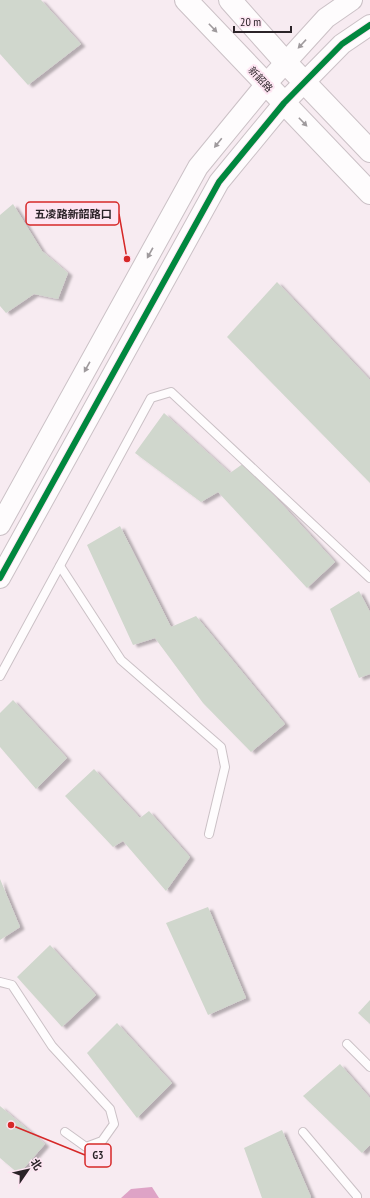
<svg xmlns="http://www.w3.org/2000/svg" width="370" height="1198" font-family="'PT Sans Narrow','Noto Sans SC',sans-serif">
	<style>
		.water { fill: #dea3c6 }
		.building { fill: #d0d7cd; filter: url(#shadow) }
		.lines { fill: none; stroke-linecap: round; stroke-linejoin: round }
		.service-casing { stroke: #cbc1c6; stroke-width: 10 }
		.tertiary-casing { stroke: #cbc1c6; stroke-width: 22 }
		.secondary-casing { stroke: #cbc1c6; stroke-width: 24 }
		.service { stroke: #fefcfd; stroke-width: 8 }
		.tertiary { stroke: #fefcfd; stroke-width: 20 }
		.secondary { stroke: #fefcfd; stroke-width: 22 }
		.cycleway-casing { stroke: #fde5f2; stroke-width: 8 }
		.cycleway { stroke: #00873e; stroke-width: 6 }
		.oneway { fill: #9f9a9d }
		.labels { text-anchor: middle; stroke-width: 4; stroke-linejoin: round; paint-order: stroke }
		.street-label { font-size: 10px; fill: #2b2328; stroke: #fde5f2 }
		.leader { fill: none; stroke: #d62828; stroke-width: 1.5 }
		.callout-dot { fill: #d62828; stroke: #fde5f2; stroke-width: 1.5 }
		.callout { fill: #fde5f2; stroke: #d62828; stroke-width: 1.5 }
		.callout-label { font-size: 11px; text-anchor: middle; font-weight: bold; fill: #2b2328 }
	</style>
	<defs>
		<filter id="shadow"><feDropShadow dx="4.5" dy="2.5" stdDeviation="1" flood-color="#0004"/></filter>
	</defs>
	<rect width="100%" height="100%" fill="#f7ebf1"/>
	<!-- water -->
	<path class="water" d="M 152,1187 L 159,1198 L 121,1198 L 131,1189 Z"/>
	<!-- building -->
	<g class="building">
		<path d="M 0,0 L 41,0 L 81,44 L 28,85 L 0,54 Z"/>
		<path d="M 13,204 L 42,251 L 68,273 L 58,299 L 34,294 L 6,313 L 0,306 L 0,215 Z"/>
		<path d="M 277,282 L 370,380 L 370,483 L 227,337 Z"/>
		<path d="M 164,413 L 230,473 L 244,463 L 335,562 L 307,588 L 218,492 L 201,502 L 135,453 Z"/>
		<path d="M 120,526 L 171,627 L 196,616 L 285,724 L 251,752 L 203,703 L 155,638 L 133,645 L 87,545 Z"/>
		<path d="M 359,591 L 370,612 L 370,674 L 359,678 L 330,609 Z"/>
		<path d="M 13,700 L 67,758 L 36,789 L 0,747 L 0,713 Z"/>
		<path d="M 94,769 L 140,818 L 149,811 L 190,857 L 166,891 L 123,841 L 113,847 L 65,796 Z"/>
		<path d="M 0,879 L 20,927 L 0,940 Z"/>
		<path d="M 208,907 L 246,998 L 208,1015 L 166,923 Z"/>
		<path d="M 50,945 L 96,995 L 62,1027 L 17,977 Z"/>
		<path d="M 370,1000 L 370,1024 L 358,1013 Z"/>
		<path d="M 117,1023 L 172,1083 L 137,1118 L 87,1053 Z"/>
		<path d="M 340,1064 L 370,1098 L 370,1145 L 362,1153 L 303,1096 Z"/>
		<path d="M 0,1106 L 45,1144 L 19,1174 L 0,1158 Z"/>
		<path d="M 282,1130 L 311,1197 L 310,1198 L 262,1198 L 244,1148 Z"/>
	</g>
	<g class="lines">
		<!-- service casing -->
		<g class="service-casing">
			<g id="service">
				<path d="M 60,566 L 121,660 L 221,747 L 225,767 L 209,834"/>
				<path d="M 0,676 L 151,398 L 171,392 L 370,578"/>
				<path d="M 0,982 L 12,985 L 52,1046 L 110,1109 L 114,1124 L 102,1141 L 86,1147 L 65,1132"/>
				<path d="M 347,1044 L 370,1067"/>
				<path d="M 303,1132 L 357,1196 L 357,1198"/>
			</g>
		</g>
		<!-- tertiary casing -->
		<g class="tertiary-casing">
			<g id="tertiary">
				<path d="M 0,525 L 198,167 L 266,84 L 326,18 L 352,0"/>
				<path d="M 0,578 L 219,182 L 284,103 L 342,44 L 370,25"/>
			</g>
		</g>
		<!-- secondary casing -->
		<g class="secondary-casing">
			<g id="secondary">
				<path d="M 186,0 L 370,193"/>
				<path d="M 230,0 L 287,64 L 370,151"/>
			</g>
		</g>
		<!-- service -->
		<use href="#service" class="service"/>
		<!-- tertiary -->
		<use href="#tertiary" class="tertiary"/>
		<!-- secondary -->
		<use href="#secondary" class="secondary"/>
		<!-- cycleway casing -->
		<g class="cycleway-casing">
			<path id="cycleway" d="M 0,578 L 219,182 L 284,103 L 342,44 L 370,25"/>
		</g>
		<!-- cycleway -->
		<use href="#cycleway" class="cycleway"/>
	</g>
	<!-- one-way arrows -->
	<defs><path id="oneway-solid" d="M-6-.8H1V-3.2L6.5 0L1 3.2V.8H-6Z"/></defs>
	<g class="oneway">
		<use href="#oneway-solid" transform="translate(213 28) rotate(46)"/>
		<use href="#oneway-solid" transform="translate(302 44) rotate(133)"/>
		<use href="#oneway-solid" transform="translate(303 122) rotate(46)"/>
		<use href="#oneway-solid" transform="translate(218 143) rotate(129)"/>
		<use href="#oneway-solid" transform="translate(150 253) rotate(119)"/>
		<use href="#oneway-solid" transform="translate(87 367) rotate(119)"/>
	</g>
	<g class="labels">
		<!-- street labels -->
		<g class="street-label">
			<text transform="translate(261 79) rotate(47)" y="4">新韶路</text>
		</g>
	</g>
	<!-- callouts -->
	<path class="leader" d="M127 259L119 214M11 1125L85 1155"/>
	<g class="callout-dot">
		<circle cx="127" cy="259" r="4"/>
		<circle cx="11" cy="1125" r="4"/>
	</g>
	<g class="callout">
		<rect x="26" y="202" width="93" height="23" rx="4"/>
		<rect x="85" y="1144" width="26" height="23" rx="4"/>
	</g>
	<g class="callout-label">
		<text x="73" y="218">五凌路新韶路口</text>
		<text x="98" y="1159">G3</text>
	</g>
	<!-- north arrow -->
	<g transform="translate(28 1170) rotate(56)" stroke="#fde5f2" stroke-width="3" paint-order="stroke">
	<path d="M0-3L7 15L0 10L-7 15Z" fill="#2b2328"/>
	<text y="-6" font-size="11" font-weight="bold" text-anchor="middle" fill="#2b2328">北</text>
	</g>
	<!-- scale -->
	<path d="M234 26v6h57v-6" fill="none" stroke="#2b2328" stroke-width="2"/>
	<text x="240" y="26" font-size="12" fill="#2b2328" stroke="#fde5f2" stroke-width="3" paint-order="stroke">20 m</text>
</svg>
